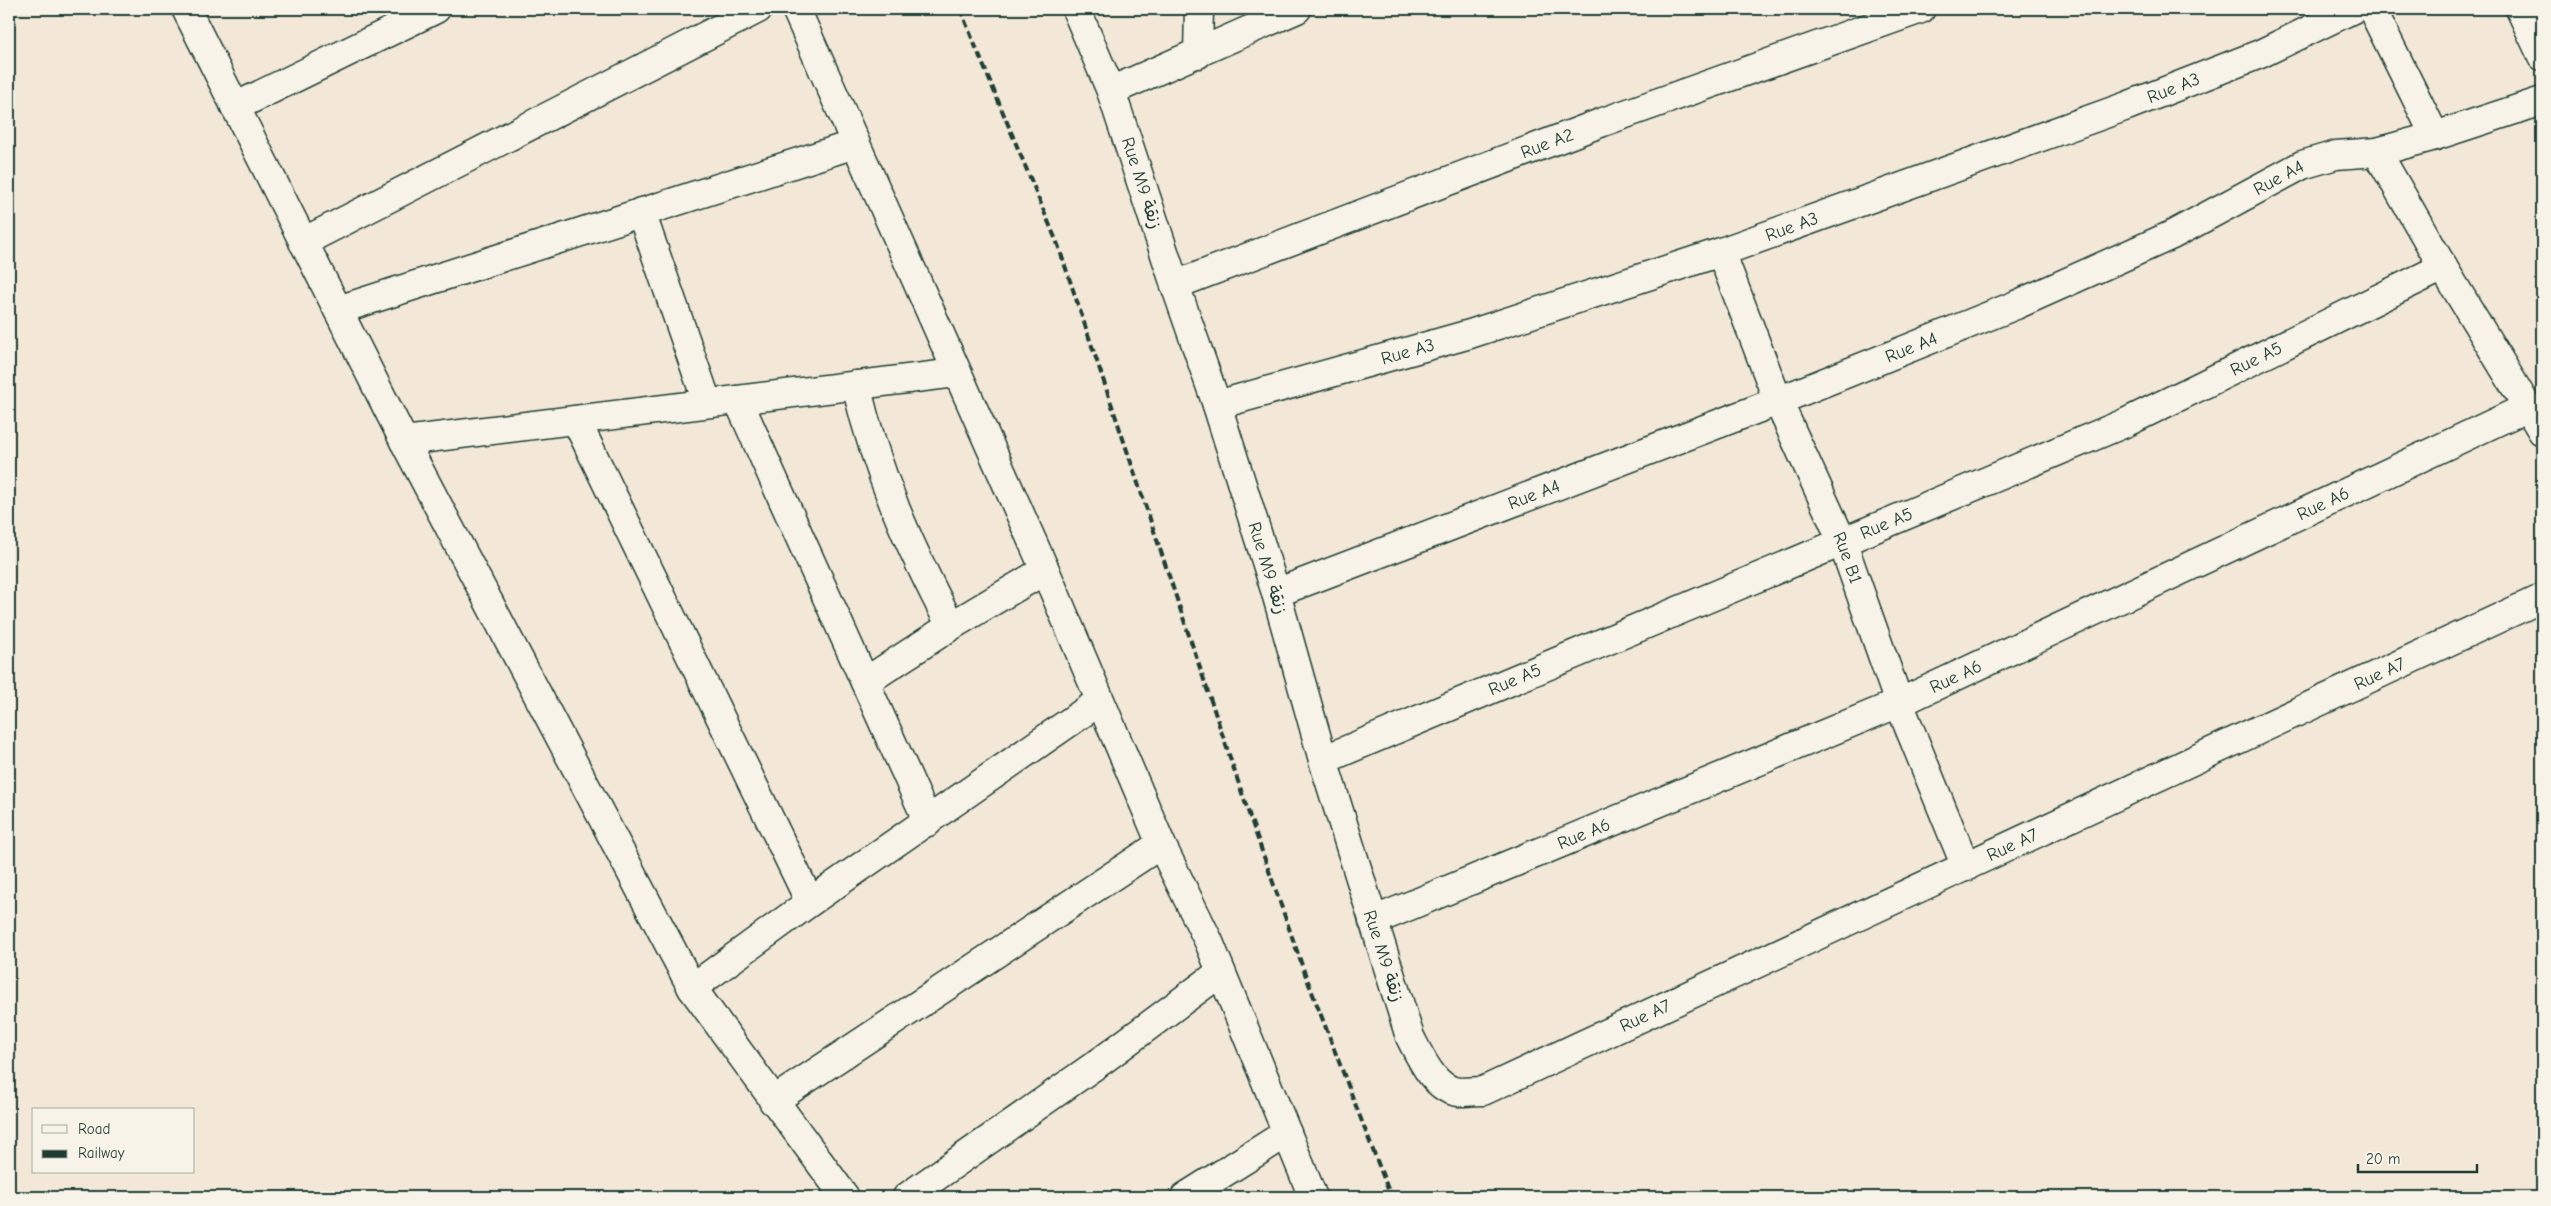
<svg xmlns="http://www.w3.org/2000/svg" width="2551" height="1206" font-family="'Comic Neue','Playpen Sans Arabic',sans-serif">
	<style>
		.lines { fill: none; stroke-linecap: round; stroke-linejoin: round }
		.minor-casing { stroke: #1f3d34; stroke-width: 31 }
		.minor { stroke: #f7f3e8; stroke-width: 28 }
		.rail { stroke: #1f3d34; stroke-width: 4; stroke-dasharray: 8 4; stroke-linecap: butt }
		.labels { text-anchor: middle; stroke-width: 4; stroke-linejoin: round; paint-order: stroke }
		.street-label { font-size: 18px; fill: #1f3d34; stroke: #f7f3e8 }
	</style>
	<rect width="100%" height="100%" fill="#f3e8d7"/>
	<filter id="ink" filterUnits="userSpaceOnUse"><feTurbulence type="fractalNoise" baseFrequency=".02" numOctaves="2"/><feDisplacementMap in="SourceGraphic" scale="10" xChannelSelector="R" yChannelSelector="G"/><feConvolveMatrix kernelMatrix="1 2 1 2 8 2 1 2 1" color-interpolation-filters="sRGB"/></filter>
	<g filter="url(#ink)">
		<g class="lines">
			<!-- minor casing -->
			<g class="minor-casing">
				<g id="minor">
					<path d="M 186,9 L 404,441 L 692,988 L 845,1197"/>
					<path d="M 796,9 L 1045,570 L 1161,844 L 1209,942 L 1313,1197"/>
					<path id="s1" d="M 1076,9 L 1111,91 L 1175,285 L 1217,405 L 1276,593 L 1323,760 L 1410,1037 C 1420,1056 1434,1090 1459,1092 C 1467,1092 1475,1091 1483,1091 L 2542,598"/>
					<path d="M 2372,9 L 2435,136"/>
					<path d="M 2520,9 L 2542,56"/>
					<path d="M 1198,54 L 1199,9"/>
					<path d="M 1111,91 L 1297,9"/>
					<path d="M 235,107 L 436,9"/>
					<path d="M 2377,152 L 2443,267 L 2542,431"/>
					<path d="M 641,212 L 707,402"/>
					<path d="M 303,242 L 758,9"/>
					<path id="s2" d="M 1721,252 L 1778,401 L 1842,541 L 1899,703 L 1966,867"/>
					<path id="s3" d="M 1175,285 L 1603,122 L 1921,9"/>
					<path d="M 338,310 L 855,144"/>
					<path d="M 856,385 C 877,474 909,546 951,626"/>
					<path d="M 738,400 L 928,822"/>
					<path id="s4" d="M 1217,405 L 1470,334 L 1721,252 L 2127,106 L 2260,54 L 2353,9"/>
					<path d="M 576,420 L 810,902"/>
					<path d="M 404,441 L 956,373"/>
					<path id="s5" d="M 1276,593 L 1778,401 L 2016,305 L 2172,235 L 2302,165 L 2336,155 L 2377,152 L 2435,136 L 2542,101"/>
					<path d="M 865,682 L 951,626 L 1045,570"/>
					<path id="s6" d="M 1323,760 L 2125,423 L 2443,267"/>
					<path id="s7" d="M 1373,921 L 1899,703 L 2528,407"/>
					<path d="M 692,988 L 810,902 L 1100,701"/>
					<path d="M 773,1101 L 1161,844"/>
					<path d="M 907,1197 L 1104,1059 L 1221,972"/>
					<path d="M 1185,1197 L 1287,1133"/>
				</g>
			</g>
			<!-- minor -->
			<use href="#minor" class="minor"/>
			<!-- rail -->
			<path class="rail" d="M 960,9 L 1058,245 L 1249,814 L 1304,971 L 1391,1197"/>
		</g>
	</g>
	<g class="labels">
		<!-- street labels -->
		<g class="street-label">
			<text dy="6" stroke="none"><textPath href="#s4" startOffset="1008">Rue A3</textPath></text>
			<text dy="6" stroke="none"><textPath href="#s3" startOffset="398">Rue A2</textPath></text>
			<text dy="6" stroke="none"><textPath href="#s5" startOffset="1086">Rue A4</textPath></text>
			<text transform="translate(1142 183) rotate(72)" y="6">Rue M9 زنقة</text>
			<text dy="6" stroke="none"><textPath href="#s4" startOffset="602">Rue A3</textPath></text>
			<text dy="6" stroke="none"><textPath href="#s5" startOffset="681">Rue A4</textPath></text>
			<text dy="6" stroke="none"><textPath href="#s4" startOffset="198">Rue A3</textPath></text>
			<text dy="6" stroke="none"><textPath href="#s6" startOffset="1016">Rue A5</textPath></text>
			<text dy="6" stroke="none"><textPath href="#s5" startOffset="276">Rue A4</textPath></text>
			<text dy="6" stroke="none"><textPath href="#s7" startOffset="1038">Rue A6</textPath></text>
			<text dy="6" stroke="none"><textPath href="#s6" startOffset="611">Rue A5</textPath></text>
			<text dy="6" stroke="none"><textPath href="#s2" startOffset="331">Rue B1</textPath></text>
			<text transform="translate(1268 568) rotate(73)" y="6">Rue M9 زنقة</text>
			<text dy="6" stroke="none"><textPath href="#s1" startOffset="2171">Rue A7</textPath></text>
			<text dy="6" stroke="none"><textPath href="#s7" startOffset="632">Rue A6</textPath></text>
			<text dy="6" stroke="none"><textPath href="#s6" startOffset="208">Rue A5</textPath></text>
			<text dy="6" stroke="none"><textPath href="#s7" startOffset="228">Rue A6</textPath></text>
			<text dy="6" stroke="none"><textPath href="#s1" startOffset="1766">Rue A7</textPath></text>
			<text transform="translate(1384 956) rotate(72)" y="6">Rue M9 زنقة</text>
			<text dy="6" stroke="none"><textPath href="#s1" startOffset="1361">Rue A7</textPath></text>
		</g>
	</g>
	<!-- margin -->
	<rect width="2551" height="1206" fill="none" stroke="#f7f3e8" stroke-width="30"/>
	<rect x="15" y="15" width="2521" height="1176" fill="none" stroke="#1f3d34" stroke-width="2" filter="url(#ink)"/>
	<!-- legend -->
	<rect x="32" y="1108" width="162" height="65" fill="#f7f3e8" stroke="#a1aaa0"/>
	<rect x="42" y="1125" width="25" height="8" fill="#f7f3e8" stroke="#a1aaa0"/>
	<text x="78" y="1134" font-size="15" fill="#1f3d34">Road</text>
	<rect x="42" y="1150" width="25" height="8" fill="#1f3d34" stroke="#a1aaa0"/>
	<text x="78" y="1158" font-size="15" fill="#1f3d34">Railway</text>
	<!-- scale -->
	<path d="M2358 1164v8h119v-8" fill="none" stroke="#1f3d34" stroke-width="2.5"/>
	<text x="2366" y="1164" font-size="15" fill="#1f3d34" stroke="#f7f3e8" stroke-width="4" paint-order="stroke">20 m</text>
</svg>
